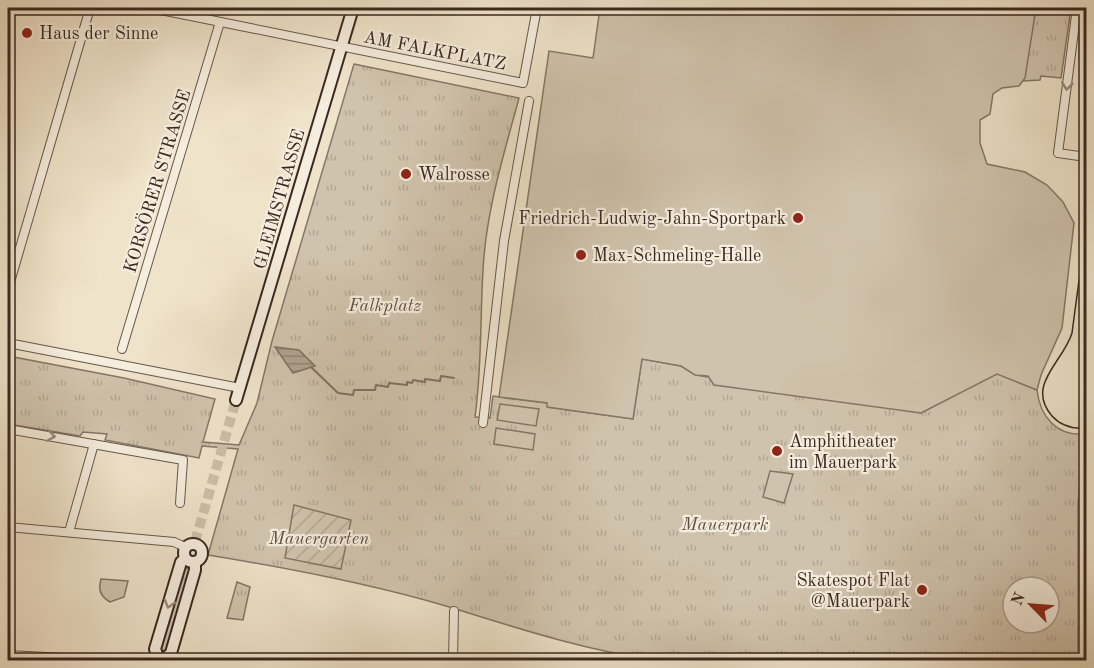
<svg xmlns="http://www.w3.org/2000/svg" width="1094" height="668" font-family="'Old Standard TT',serif">
	<style>
		.park { fill: url(#park-tufts); stroke: #857667; stroke-width: 1.5; fill-rule: evenodd }
		.garden { fill: url(#garden-furrows); stroke: #857667; stroke-width: 1.5 }
		.pitch { fill: #d0c3ad; stroke: #857667; stroke-width: 1.5 }
		.water { fill: url(#water-rules); stroke: #817264; stroke-width: 1.5 }
		.lines { fill: none; stroke-linecap: round; stroke-linejoin: round }
		.stream { stroke: #817264; stroke-width: 2 }
		.secondary-tunnel { stroke: #cbbea8; stroke-width: 10; stroke-dasharray: 10 5; stroke-linecap: butt }
		.street-casing { stroke: #67574b; stroke-width: 10 }
		.secondary-casing { stroke: #3a2821; stroke-width: 14 }
		.street { stroke: #f5eddd; stroke-width: 8 }
		.secondary { stroke: #f5eddd; stroke-width: 10 }
		.tram { stroke: #3a2821; stroke-width: 1.5 }
		.rail { stroke: #3a2821; stroke-width: 2; stroke-dasharray: 10 10; stroke-linecap: butt }
		.oneway { stroke: #988a7f }
		.poi-dot { fill: #8f2418; stroke: #f5eddd; stroke-width: 2 }
		.labels { text-anchor: middle; stroke-width: 4.5; stroke-linejoin: round; paint-order: stroke }
		.poi-label { font-size: 18px; fill: #3a2821; stroke: #f5eddd; text-anchor: start }
		.street-label { font-size: 18px; fill: #3a2821; stroke: #f5eddd }
		.park-label { font-size: 18px; font-style: italic; fill: #604f44; stroke: #f5eddd }
	</style>
	<defs>
		<pattern id="park-tufts" width="24" height="20" patternUnits="userSpaceOnUse" patternTransform="scale(1.5)"><rect width="24" height="20" fill="#d0c3ad"/><path d="M3 7l-1-3M5 7V3M7 7l1-3M15 17l-1-3M17 17v-4M19 17l1-3" fill="none" stroke="#b3a895"/></pattern>
		<pattern id="garden-furrows" width="10" height="10" patternUnits="userSpaceOnUse" patternTransform="scale(1.5)"><rect width="10" height="10" fill="#d0c3ad"/><path d="M-1 1l2-2M0 10L10 0M9 11l2-2" fill="none" stroke="#b3a895"/></pattern>
		<pattern id="water-rules" width="6" height="5" patternUnits="userSpaceOnUse" patternTransform="scale(1.5)"><rect width="6" height="5" fill="#b1a391"/><path d="M0 2.5h6" fill="none" stroke="#918576"/></pattern>
	</defs>
	<rect width="100%" height="100%" fill="#efe3ca"/>
	<filter id="stains"><feTurbulence type="fractalNoise" baseFrequency=".00333" numOctaves="4"/><feColorMatrix values="0 0 0 0 .2 0 0 0 0 .09 0 0 0 0 .02 0 0 0 .5 -.17"/></filter>
	<radialGradient id="worn" r=".72"><stop offset=".6" stop-color="#630" stop-opacity="0"/><stop offset="1" stop-color="#630" stop-opacity=".3"/></radialGradient>
	<!-- park -->
	<g class="park">
		<path d="M 1036,8 L 1071,8 L 1061,78 L 1041,76 L 1040,80 L 1023,81 Z"/>
		<path d="M 354,64 L 519,98 C 504,154 486,211 483,270 C 480,320 482,366 475,417 L 490,418 L 493,396 L 548,403 L 548,407 L 633,419 L 642,359 L 681,366 L 696,375 L 921,413 L 997,373 L 1037,390 C 1040,417 1057,437 1086,434 L 1078,502 L 1078,660 L 654,660 C 583,650 514,627 446,606 C 368,583 288,568 208,555 L 238,449 L 202,446 L 199,458 L 105,440 L 107,434 L 83,432 L 80,436 L 8,424 L 8,356 L 124,378 L 215,399 L 203,442 L 239,445 L 257,403 L 272,341 ZM 1013,587 L 1049,587 L 1049,623 L 1013,623 Z"/>
		<path d="M 184,568 L 190,569 L 167,650 L 162,651 L 160,649 Z"/>
		<path d="M 101,579 L 128,581 L 124,597 L 110,602 C 100,596 98,590 101,579 Z"/>
		<path d="M 237,582 L 250,587 L 243,620 L 227,618 Z"/>
	</g>
	<!-- garden -->
	<path class="garden" d="M 294,505 L 351,520 L 341,569 L 285,558 Z"/>
	<!-- pitch -->
	<g class="pitch">
		<path d="M 600,8 L 1036,8 L 1025,78 L 1019,86 L 1002,88 L 993,94 L 990,114 L 980,120 L 980,143 L 987,164 L 1025,172 L 1047,185 L 1063,202 L 1074,223 L 1062,328 L 1041,375 L 1037,390 L 997,374 L 921,413 L 714,385 L 708,376 L 695,375 L 681,366 L 642,359 L 633,419 L 547,407 L 547,403 L 499,397 L 549,51 L 593,58 Z"/>
		<path d="M 500,404 L 539,409 L 536,426 L 497,420 Z"/>
		<path d="M 496,428 L 535,434 L 533,450 L 494,444 Z"/>
		<path d="M 770,471 L 793,474 L 784,503 L 763,497 Z"/>
	</g>
	<!-- water -->
	<path class="water" d="M 275,347 L 299,350 L 315,366 L 293,373 Z"/>
	<g class="lines">
		<!-- stream -->
		<path class="stream" d="M 311,367 L 338,393 L 353,395 L 354,390 L 375,390 L 376,385 L 388,387 L 389,383 L 407,385 L 407,382 L 412,383 L 413,380 L 425,382 L 425,379 L 440,381 L 441,376 L 454,378"/>
		<!-- secondary-tunnel -->
		<path class="secondary-tunnel" d="M 195,542 L 236,400"/>
		<!-- street casing -->
		<g class="street-casing">
			<g id="street">
				<path d="M 151,8 L 523,83 L 537,8"/>
				<path d="M 1077,8 L 1058,153 L 1086,157"/>
				<path d="M 8,289 L 90,8"/>
				<path d="M 8,343 L 240,388"/>
				<path d="M 122,349 L 220,22"/>
				<path d="M 483,423 L 504,241 L 529,101"/>
				<path d="M 8,429 L 183,460 L 180,503"/>
				<path d="M 8,527 L 174,542 L 185,547"/>
				<path d="M 69,532 L 94,444"/>
				<path d="M 8,655 L 102,660"/>
				<path d="M 453,660 L 454,611"/>
			</g>
		</g>
		<!-- secondary casing -->
		<g class="secondary-casing">
			<g id="secondary">
				<path d="M 236,400 L 353,8"/>
				<circle cx="193" cy="553" r="9"/>
				<path d="M 159,660 L 155,649 L 181,562 L 185,559"/>
				<path d="M 163,660 L 171,653 L 195,570 L 195,562"/>
			</g>
		</g>
		<!-- street -->
		<use href="#street" class="street"/>
		<!-- secondary -->
		<use href="#secondary" class="secondary"/>
		<!-- tram -->
		<path class="tram" d="M 1086,228 L 1072,333 C 1064,361 1025,385 1052,416 C 1061,426 1074,429 1086,428"/>
		<!-- rail -->
		<path class="rail" d="M 8,29 L 17,8"/>
	</g>
	<!-- one-way arrows -->
	<defs><path id="oneway-chevron" d="M-2-3.5L2.5 0L-2 3.5" fill="none" stroke-width="1.6" stroke-linecap="round" stroke-linejoin="round" transform="scale(1.5)"/></defs>
	<g class="oneway">
		<use href="#oneway-chevron" transform="translate(1067 86) rotate(97)"/>
		<use href="#oneway-chevron" transform="translate(51 436) rotate(9)"/>
		<use href="#oneway-chevron" transform="translate(169 604) rotate(107)"/>
	</g>
	<!-- markers -->
	<g class="poi-dot">
		<circle cx="27" cy="33" r="6"/>
		<circle cx="406" cy="174" r="6"/>
		<circle cx="798" cy="218" r="6"/>
		<circle cx="581" cy="255" r="6"/>
		<circle cx="777" cy="451" r="6"/>
		<circle cx="922" cy="590" r="6"/>
	</g>
	<g class="labels">
		<!-- poi labels -->
		<g class="poi-label">
			<text x="39" y="39">Haus der Sinne</text>
			<text x="418" y="180">Walrosse</text>
			<text x="786" y="224" text-anchor="end">Friedrich-Ludwig-Jahn-Sportpark</text>
			<text x="593" y="261">Max-Schmeling-Halle</text>
			<text x="789" y="447">Amphitheater<tspan x="789" dy="21">im Mauerpark</tspan></text>
			<text x="910" y="586" text-anchor="end">Skatespot Flat<tspan x="910" dy="21">@Mauerpark</tspan></text>
		</g>
		<!-- street labels -->
		<g class="street-label">
			<text transform="translate(435 50) rotate(11)" y="6">AM FALKPLATZ</text>
			<text transform="translate(157 181) rotate(-73)" y="6">KORSÖRER STRASSE</text>
			<text transform="translate(279 199) rotate(-74)" y="6">GLEIMSTRASSE</text>
		</g>
		<!-- park labels -->
		<g class="park-label">
			<text x="385" y="311">Falkplatz</text>
			<text x="725" y="530">Mauerpark</text>
			<text x="319" y="544">Mauergarten</text>
		</g>
	</g>
	<!-- margin -->
	<rect width="1094" height="668" fill="none" stroke="#efe3ca" stroke-width="30"/>
	<rect x="9" y="9" width="1076" height="650" fill="none" stroke="#3a2821" stroke-width="3"/>
	<rect x="15" y="15" width="1064" height="638" fill="none" stroke="#3a2821" stroke-width="1.5"/>
	<!-- north arrow -->
	<g transform="translate(1031 605) rotate(295)"><circle r="28" fill="#f5eddd" stroke="#aa9e92" stroke-width="1.5"/>
	<path d="M0-4.5L10 22L0 15L-10 22Z" fill="#8f2418"/>
	<text y="-9" font-size="16" font-weight="bold" text-anchor="middle" fill="#3a2821">N</text>
	</g>
	<rect width="100%" height="100%" filter="url(#stains)"/>
	<rect width="100%" height="100%" fill="url(#worn)"/>
</svg>
